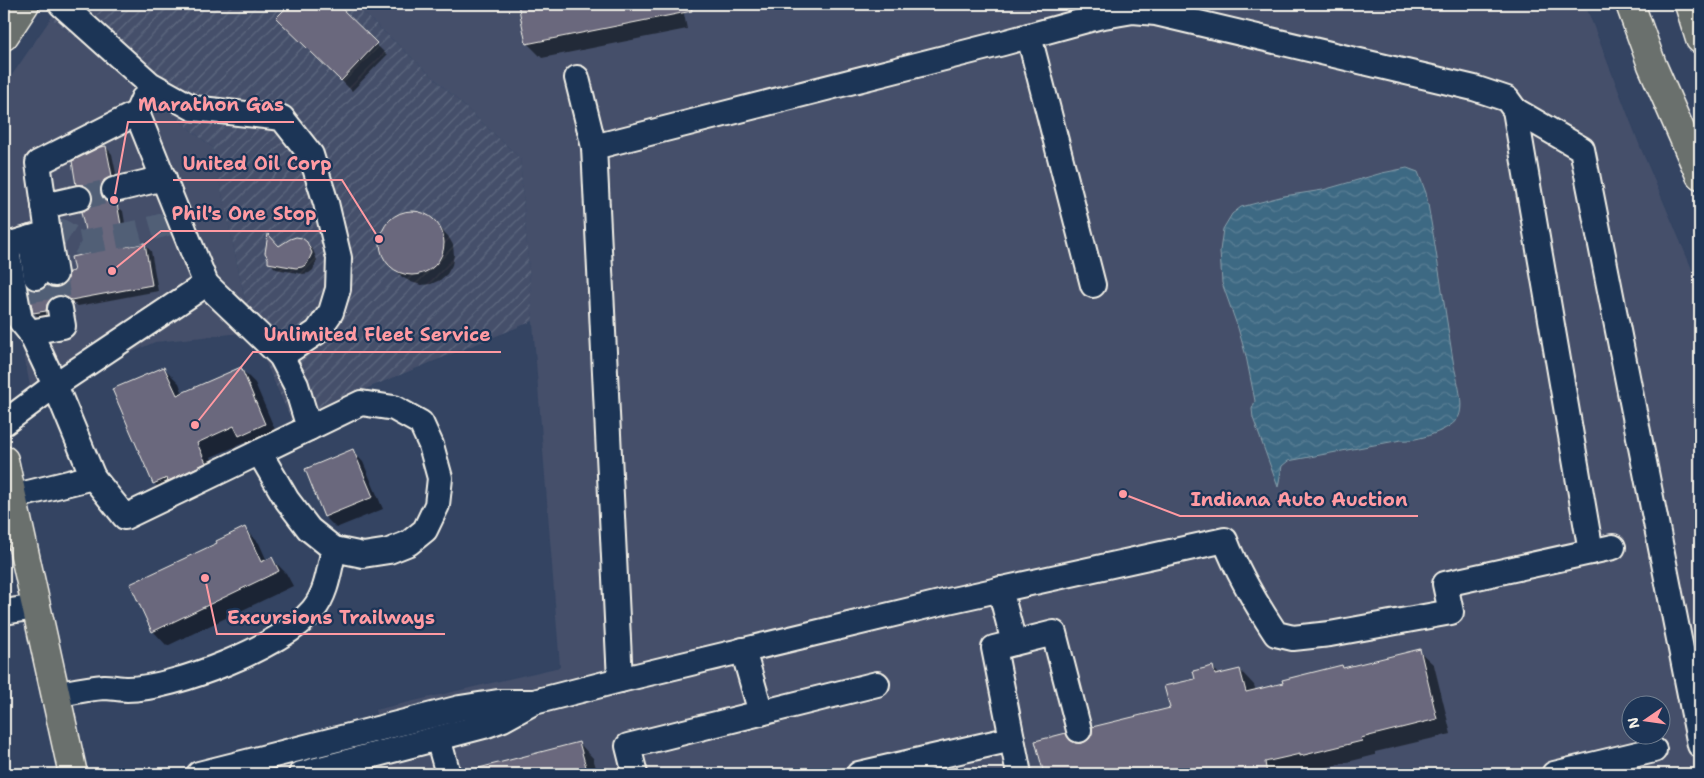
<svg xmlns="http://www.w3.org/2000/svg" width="1704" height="778" font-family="'Shantell Sans',sans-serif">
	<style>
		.built { fill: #444f6a; fill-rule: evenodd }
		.industrial { fill: url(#industrial-furrows) }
		.water { fill: url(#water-waves); stroke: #879fab }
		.shadow { fill: #0007 }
		.building { fill: #6a687d; stroke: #f4f1e8 }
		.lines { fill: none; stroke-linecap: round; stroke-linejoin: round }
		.minor-tunnel { stroke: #515e76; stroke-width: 24; stroke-dasharray: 24 12; stroke-linecap: butt }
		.minor-casing { stroke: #f4f1e8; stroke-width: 28 }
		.major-casing { stroke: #f4f1e8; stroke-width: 31 }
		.highway-casing { stroke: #f4f1e8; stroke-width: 31 }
		.minor { stroke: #1d3557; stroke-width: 24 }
		.major { stroke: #6b706d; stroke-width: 28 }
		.highway { stroke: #6b706d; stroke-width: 28 }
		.leader { fill: none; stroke: #ff9aa2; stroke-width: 2 }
		.callout-dot { fill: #ff9aa2; stroke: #1d3557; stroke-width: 2 }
		.callout-label { font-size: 19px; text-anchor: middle; font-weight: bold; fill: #ff9aa2; stroke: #1d3557; stroke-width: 4.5; stroke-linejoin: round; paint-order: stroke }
	</style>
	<defs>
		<pattern id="industrial-furrows" width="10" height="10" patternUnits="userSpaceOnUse" patternTransform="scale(1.25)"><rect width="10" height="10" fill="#444f6a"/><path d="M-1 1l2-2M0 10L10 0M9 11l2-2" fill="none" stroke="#60697f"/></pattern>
		<pattern id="water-waves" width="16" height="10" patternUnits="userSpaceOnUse" patternTransform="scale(1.25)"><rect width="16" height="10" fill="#3e6983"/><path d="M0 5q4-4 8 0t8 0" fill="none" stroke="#5a7f95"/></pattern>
	</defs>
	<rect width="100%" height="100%" fill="#344462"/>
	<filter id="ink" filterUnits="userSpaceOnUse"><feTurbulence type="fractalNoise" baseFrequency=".02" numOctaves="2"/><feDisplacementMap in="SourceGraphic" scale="10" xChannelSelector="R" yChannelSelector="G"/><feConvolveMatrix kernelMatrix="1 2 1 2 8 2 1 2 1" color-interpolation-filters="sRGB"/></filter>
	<g filter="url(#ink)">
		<!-- built -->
		<g class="built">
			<path d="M 354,4 L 1585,4 L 1641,149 L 1700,288 L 1700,774 L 391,774 L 375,710 L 560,667 L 520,158 ZM 1632,706 L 1662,706 L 1662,736 L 1632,736 Z"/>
			<path d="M 51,18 L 212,147 L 252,332 L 155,342 L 32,396 L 4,254 L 4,93 L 12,75 Z"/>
		</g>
		<!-- industrial -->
		<path class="industrial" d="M 61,4 L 354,4 L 520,158 L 533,321 L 291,419 L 252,332 L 212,147 L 51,18 Z"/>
		<!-- water -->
		<path class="water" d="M 1407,168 L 1418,172 L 1426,193 C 1436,248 1444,304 1453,360 C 1455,375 1465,402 1459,416 C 1453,430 1415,442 1401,440 L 1288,461 L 1282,466 L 1278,487 L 1253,418 L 1252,409 L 1255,401 L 1246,356 L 1238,328 L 1222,283 L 1220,251 L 1223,229 L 1232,214 L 1241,207 L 1284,196 L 1323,190 L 1382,173 Z"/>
		<!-- shadow -->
		<g class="shadow">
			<path d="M 291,4 L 335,4 L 387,55 L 352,91 L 278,18 Z"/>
			<path d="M 519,4 L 682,4 L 687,29 L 542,58 L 527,43 Z"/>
			<path d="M 106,147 L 112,154 L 118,183 L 107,193 L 106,200 L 108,203 L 116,205 L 123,211 L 129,247 L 144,244 L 151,251 L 158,291 L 78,306 L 72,302 L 64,301 L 52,317 L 40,319 L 34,313 L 30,289 L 38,292 L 57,289 L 64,286 L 91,254 L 93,202 L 92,192 L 84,190 L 78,184 Z"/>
			<path d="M 410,212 L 420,213 L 429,217 L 448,236 L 453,245 L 454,255 L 452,265 L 447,274 L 440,280 L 431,284 L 421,285 L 411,282 L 402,277 L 385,257 L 382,247 L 382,237 L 385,228 L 392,220 L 400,214 Z"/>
			<path d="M 306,243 L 313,250 L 317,260 L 313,270 L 309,273 L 303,274 L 276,269 L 269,262 L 279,247 Z"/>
			<path d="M 164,368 L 179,383 L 183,394 L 240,368 L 255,383 L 279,439 L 254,449 L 246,442 L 211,457 L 219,477 L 168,498 L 154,483 Z"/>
			<path d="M 352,451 L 363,462 L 383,509 L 336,528 L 325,517 L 306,470 Z"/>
			<path d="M 244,528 L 259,543 L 267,561 L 272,559 L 286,573 L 293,586 L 167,646 L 153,631 L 219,544 Z"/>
			<path d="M 1419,651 L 1434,665 L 1451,734 L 1375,752 L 1375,755 L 1316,770 L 1314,768 L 1288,774 L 1045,774 L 1037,742 L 1065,735 L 1075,744 L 1082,745 L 1171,709 L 1196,680 L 1213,668 L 1220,675 L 1240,670 L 1254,685 L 1256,691 L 1342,666 L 1344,669 Z"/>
			<path d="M 579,743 L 593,758 L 598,774 L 478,774 L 477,770 Z"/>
		</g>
		<!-- building -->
		<g class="building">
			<path d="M 290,4 L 337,4 L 377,43 L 341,81 L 276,18 Z"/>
			<path d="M 518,4 L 691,4 L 692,11 L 526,44 Z"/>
			<path d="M 106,146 L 112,176 L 104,180 L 101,187 L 101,194 L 104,200 L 110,203 L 117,203 L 125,247 L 145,243 L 152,285 L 71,300 L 64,296 L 57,296 L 51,299 L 47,304 L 46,311 L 33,313 L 28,288 L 38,291 L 44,288 L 47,285 L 57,288 L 63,285 L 68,279 L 69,272 L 74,271 L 71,257 L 90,253 L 81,212 L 89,208 L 92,202 L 92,195 L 89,188 L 83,185 L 76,185 L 72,161 L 100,147 Z"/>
			<circle cx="412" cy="243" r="32"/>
			<path d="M 268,234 L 279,246 L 290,239 L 296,237 L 302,238 L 307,242 L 312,253 L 307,264 L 302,267 L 296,268 L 268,263 L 268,258 L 265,253 Z"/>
			<path d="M 164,367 L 177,395 L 241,367 L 265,424 L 239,436 L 234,426 L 197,443 L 206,463 L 168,481 L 167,478 L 153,484 L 112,389 Z"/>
			<path d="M 353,449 L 373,497 L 324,517 L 305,469 Z"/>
			<path d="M 245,527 L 261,562 L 272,557 L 279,571 L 152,632 L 130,584 L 217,543 L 216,541 Z"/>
			<path d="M 1420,649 L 1437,719 L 1361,738 L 1362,741 L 1300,756 L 1300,754 L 1265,762 L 1267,774 L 1044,774 L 1035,741 L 1066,733 L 1070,740 L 1076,743 L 1082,743 L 1089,739 L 1092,733 L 1092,727 L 1170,708 L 1164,686 L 1195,679 L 1193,671 L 1213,666 L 1215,675 L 1240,669 L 1246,692 L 1283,683 L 1282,680 L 1342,665 L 1343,668 Z"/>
			<path d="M 579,742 L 588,774 L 475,774 L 475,769 Z"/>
		</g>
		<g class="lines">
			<!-- minor-tunnel -->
			<g class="minor-tunnel">
				<path d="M 79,198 L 114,190"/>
				<path d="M 48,233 L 61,231 L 81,243 L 139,232 L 181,220"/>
				<path d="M 55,274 L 60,309"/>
				<path d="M 36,277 L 42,312"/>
			</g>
			<!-- minor casing -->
			<g class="minor-casing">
				<g id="minor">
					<path d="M 61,4 L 150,84 L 193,108 L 282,118 L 311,155 L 326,203 L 339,258 L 338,289 L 331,312 L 317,332 L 281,356"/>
					<path d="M 1029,36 L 1093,285"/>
					<path d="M 577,78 L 594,147 L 620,680"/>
					<path d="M 1515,110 L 1582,149 L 1700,745"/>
					<path d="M 594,147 L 1003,43 L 1098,17 L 1133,11 L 1156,13 L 1474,88 L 1507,99 L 1515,110 L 1591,552"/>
					<path d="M 114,190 L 164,178"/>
					<path d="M 44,206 L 79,198"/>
					<path d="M 48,233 L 55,274"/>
					<path d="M 30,238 L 36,277"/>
					<path d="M 6,245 L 20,320 L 30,332 L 55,385 L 93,477"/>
					<path d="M 4,246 L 48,233 L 38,163 L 137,113 L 143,99"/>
					<path d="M 206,284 L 281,356 L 296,385 L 309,428"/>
					<path d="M 30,332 L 63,326 L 60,309"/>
					<path d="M 4,423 L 55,385 L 206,284 L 137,113"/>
					<path d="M 259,452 L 287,500 L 309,529 L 334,549"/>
					<path d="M 12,497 L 93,477 L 125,517 L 361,403 L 394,408 L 421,423 L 431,445 L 440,478 L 437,505 L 425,530 L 409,543 L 389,551 L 363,555 L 334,549 C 329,570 327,593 313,610 C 283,646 174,689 127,689 C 119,689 111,687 104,687 C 88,688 71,692 55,695"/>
					<path d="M 1000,589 L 1014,643"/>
					<path d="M 4,612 L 36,607"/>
					<path d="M 743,650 L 761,713"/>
					<path d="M 438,738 L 448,774"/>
					<path d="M 199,774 L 460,708 L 498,702 L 532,702"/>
					<path d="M 301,774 L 484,726 L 503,719 L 534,702 L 620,680 L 948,601 L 1225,540 C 1238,574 1256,604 1276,634 L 1293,638 L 1330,634 L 1451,612 L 1445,584 L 1613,547"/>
					<path d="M 635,774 L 628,746 L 877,684"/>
					<path d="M 859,774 L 1012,739"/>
					<path d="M 1019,774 L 994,648 L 1054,633 L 1079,730"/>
					<path d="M 1554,774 L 1654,750"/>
				</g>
			</g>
			<!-- major casing -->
			<g class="major-casing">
				<path id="major" d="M 4,460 L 73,774"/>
			</g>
			<!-- highway casing -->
			<g class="highway-casing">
				<g id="highway">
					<path d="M 1630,4 L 1652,65 L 1700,175"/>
					<path d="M 1689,4 L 1700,39"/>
					<path d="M 4,36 L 25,4"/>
				</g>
			</g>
			<!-- minor -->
			<use href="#minor" class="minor"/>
			<!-- major -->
			<use href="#major" class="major"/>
			<!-- highway -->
			<use href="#highway" class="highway"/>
		</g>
	</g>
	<!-- callouts -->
	<path class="leader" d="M114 200L128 122H294M379 239L342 180H173M112 271L161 231H326M195 425L253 352H501M1123 494L1180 516H1418M205 578L217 634H445"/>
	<g class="callout-dot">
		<circle cx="114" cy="200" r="5"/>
		<circle cx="379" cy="239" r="5"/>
		<circle cx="112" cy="271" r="5"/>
		<circle cx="195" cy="425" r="5"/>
		<circle cx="1123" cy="494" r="5"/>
		<circle cx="205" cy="578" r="5"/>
	</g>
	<g class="callout-label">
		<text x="211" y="111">Marathon Gas</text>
		<text x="257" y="170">United Oil Corp</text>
		<text x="244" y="220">Phil's One Stop</text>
		<text x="377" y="341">Unlimited Fleet Service</text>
		<text x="1299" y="506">Indiana Auto Auction</text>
		<text x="331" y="624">Excursions Trailways</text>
	</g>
	<!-- margin -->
	<rect width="1704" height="778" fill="none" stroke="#1d3557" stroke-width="20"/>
	<rect x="10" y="10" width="1684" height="758" fill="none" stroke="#f4f1e8" stroke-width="2" filter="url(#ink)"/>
	<!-- north arrow -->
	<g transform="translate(1646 720) rotate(257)"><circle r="24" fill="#1d3557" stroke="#738091"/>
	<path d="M0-4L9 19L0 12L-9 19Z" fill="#ff9aa2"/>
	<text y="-8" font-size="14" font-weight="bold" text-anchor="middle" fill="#f4f1e8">N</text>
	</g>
</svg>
